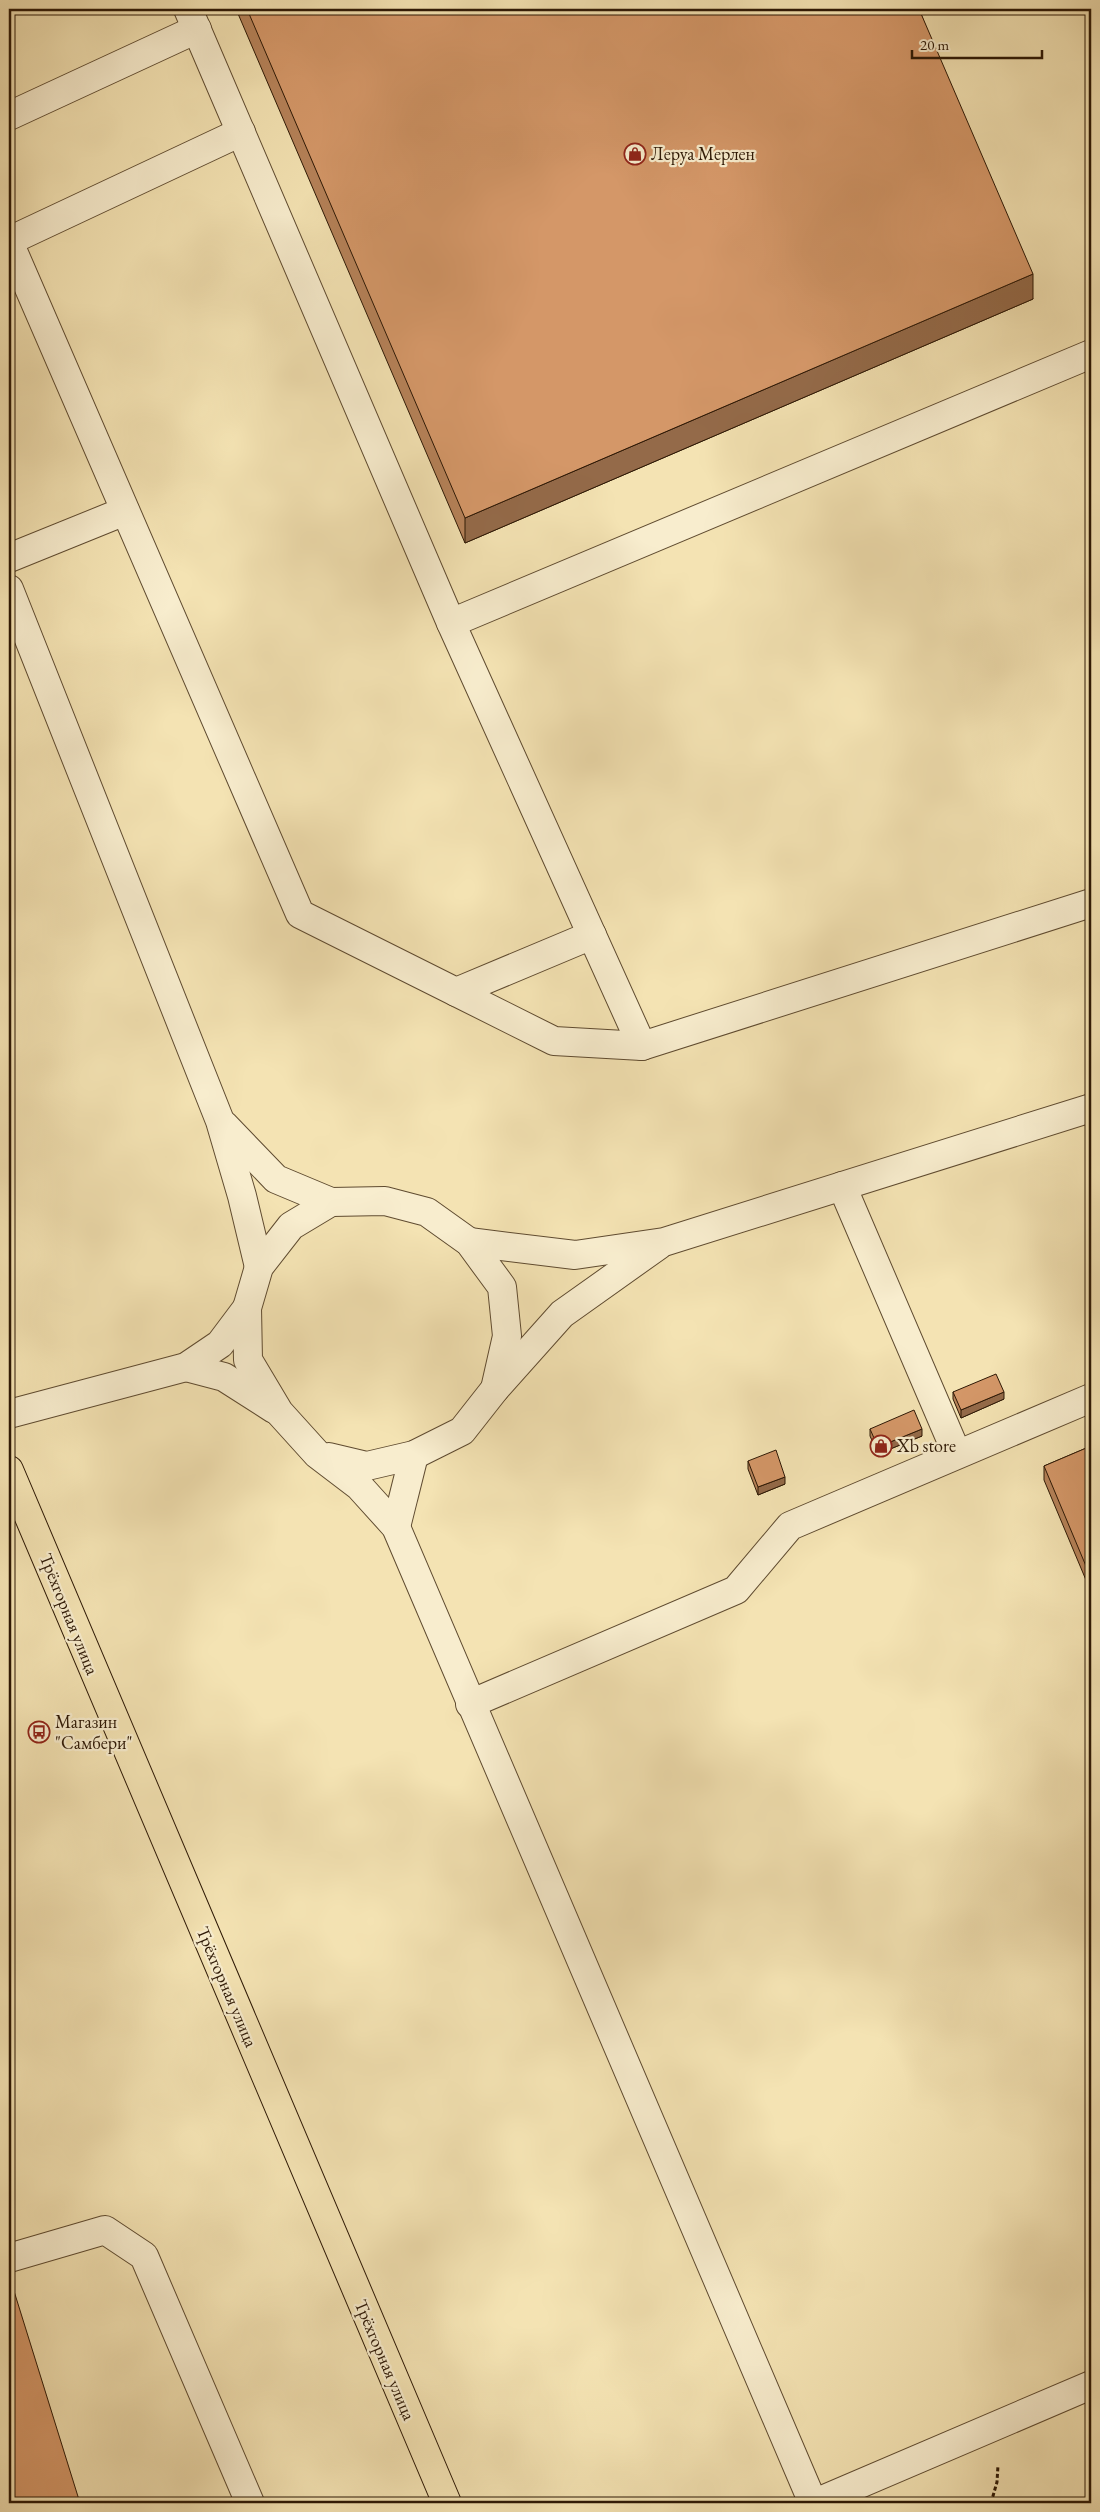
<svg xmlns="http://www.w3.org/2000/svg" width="1100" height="2512" font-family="'EB Garamond',serif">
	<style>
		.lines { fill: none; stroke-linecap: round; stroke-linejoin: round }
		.minor-casing { stroke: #5f4b30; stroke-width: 30 }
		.highway-casing { stroke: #2d1805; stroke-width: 30 }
		.path { stroke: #2d1805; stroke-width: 3; stroke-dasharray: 4 2.5; stroke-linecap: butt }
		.minor { stroke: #f8edce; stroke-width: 28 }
		.highway { stroke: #f4e3b3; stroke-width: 28 }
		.wall { fill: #b68259; stroke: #2d1805 }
		.shaded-wall { fill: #946a49; stroke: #2d1805 }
		.building { fill: #d49768; stroke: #2d1805 }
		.labels { text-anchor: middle; stroke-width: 4.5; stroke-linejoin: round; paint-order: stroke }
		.poi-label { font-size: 18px; fill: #2d1805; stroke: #f8edce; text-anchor: start }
		.street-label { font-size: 18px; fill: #2d1805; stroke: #f8edce }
	</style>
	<rect width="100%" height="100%" fill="#f4e3b3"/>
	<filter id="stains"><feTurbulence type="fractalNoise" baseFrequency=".004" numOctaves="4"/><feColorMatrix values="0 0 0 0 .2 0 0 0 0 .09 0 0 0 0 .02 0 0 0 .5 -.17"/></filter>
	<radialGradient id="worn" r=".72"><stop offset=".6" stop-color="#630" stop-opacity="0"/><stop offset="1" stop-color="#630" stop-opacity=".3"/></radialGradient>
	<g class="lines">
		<!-- minor casing -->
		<g class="minor-casing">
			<g id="minor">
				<path d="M 188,9 L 451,623 L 642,1046"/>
				<path d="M 9,116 L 197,29"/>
				<path d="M 9,241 L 241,132"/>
				<path d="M 9,242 L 300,914 L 456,992 L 592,935"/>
				<path d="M 9,558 L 125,511"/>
				<path d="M 9,589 L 220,1121 L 242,1196 L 259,1267"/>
				<path d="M 451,623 L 1091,354"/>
				<path d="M 456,992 L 554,1041 L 642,1046 L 1091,903"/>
				<path d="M 224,1125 L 276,1179 L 331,1202 L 385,1201 L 427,1212 L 469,1242 L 502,1287 L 507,1336 L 495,1389"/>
				<path d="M 842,1186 L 957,1454"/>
				<path d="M 331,1202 L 291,1226 L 259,1267 L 247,1308 L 248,1360 L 279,1412 L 317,1454 L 359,1486 L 396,1527 L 813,2503"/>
				<path d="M 469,1242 L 575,1255 L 664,1242 L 1091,1108"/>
				<path d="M 186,1367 L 224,1377 L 274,1409"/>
				<path d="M 9,1414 L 186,1367 L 220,1344 L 247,1308"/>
				<path d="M 329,1457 L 367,1466 L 414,1455 L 462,1431 L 495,1389 L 562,1314 L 659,1245"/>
				<path d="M 396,1527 L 414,1455"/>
				<path d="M 470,1704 L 736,1590 L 790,1526 L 1091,1398"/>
				<path d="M 9,2258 L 105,2230 L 144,2256 L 250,2503"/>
				<path d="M 815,2503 L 1091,2385"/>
			</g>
		</g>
		<!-- highway casing -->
		<g class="highway-casing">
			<path id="highway" d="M 9,1470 L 447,2503"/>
		</g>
		<!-- path -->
		<path class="path" d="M 991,2503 L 997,2482 L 998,2465"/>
		<!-- minor -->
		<use href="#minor" class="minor"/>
		<!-- highway -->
		<use href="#highway" class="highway"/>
	</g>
	<!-- wall -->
	<g class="wall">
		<path d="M 236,9 L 919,9 L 1033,299 L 465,543 Z"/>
		<path d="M 953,1392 L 1004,1399 L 961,1418 L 953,1399 Z"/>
		<path d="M 870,1429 L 922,1436 L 878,1454 L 870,1436 Z"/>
		<path d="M 1091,1446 L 1091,1592 L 1044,1480 L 1044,1466 Z"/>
		<path d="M 748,1461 L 785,1484 L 758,1495 L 748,1469 Z"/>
	</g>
	<!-- shaded-wall -->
	<g class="shaded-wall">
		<path d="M 1033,274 L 1033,299 L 465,543 L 465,518 Z"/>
		<path d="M 1004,1392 L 1004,1399 L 961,1418 L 961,1410 Z"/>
		<path d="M 922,1429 L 922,1436 L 878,1454 L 878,1447 Z"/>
		<path d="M 785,1477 L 785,1484 L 758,1495 L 758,1487 Z"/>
	</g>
	<!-- building -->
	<g class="building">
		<path d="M 247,9 L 919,9 L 1033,274 L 465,518 Z"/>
		<path d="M 996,1374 L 1004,1392 L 961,1410 L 953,1392 Z"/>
		<path d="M 914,1410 L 922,1429 L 878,1447 L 870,1429 Z"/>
		<path d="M 1091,1446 L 1091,1578 L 1044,1466 Z"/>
		<path d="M 776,1450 L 785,1477 L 758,1487 L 748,1461 Z"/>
		<path d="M 9,2275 L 80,2503 L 9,2503 Z"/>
	</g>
	<!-- icons -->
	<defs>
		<g id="shop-ring" transform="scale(1.125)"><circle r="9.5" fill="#f8edce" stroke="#8f2418" stroke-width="1.5"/><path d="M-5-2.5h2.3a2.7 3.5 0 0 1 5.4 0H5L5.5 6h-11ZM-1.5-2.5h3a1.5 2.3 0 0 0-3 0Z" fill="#8f2418"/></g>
		<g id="bus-ring" transform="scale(1.125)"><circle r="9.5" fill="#f8edce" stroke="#8f2418" stroke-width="1.5"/><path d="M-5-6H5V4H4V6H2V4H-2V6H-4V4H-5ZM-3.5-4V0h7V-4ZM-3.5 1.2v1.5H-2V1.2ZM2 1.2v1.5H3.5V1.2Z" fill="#8f2418"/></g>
	</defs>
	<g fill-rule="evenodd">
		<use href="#shop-ring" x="635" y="154"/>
		<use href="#shop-ring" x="881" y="1446"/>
		<use href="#bus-ring" x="39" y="1732"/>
	</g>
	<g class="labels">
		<!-- poi labels -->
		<g class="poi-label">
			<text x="651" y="160">Леруа Мерлен</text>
			<text x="897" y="1452">Xb store</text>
			<text x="55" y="1728">Магазин<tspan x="55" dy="21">"Самбери"</tspan></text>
		</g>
		<!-- street labels -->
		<g class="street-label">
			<text transform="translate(69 1614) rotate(68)" y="6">Трёхгорная улица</text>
			<text transform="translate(227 1987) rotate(67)" y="6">Трёхгорная улица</text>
			<text transform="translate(385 2360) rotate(67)" y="6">Трёхгорная улица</text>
		</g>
	</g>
	<!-- margin -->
	<rect width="1100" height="2512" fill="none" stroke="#f4e3b3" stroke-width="30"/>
	<rect x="10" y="10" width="1080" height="2492" fill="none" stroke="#2d1805" stroke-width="2.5"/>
	<rect x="15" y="15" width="1070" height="2482" fill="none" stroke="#2d1805"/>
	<!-- scale -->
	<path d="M912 50v8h130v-8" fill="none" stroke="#2d1805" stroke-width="2.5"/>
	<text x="920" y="50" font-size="15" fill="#2d1805" stroke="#f8edce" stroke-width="4" paint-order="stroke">20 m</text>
	<rect width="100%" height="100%" filter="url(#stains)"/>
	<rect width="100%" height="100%" fill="url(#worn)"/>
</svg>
